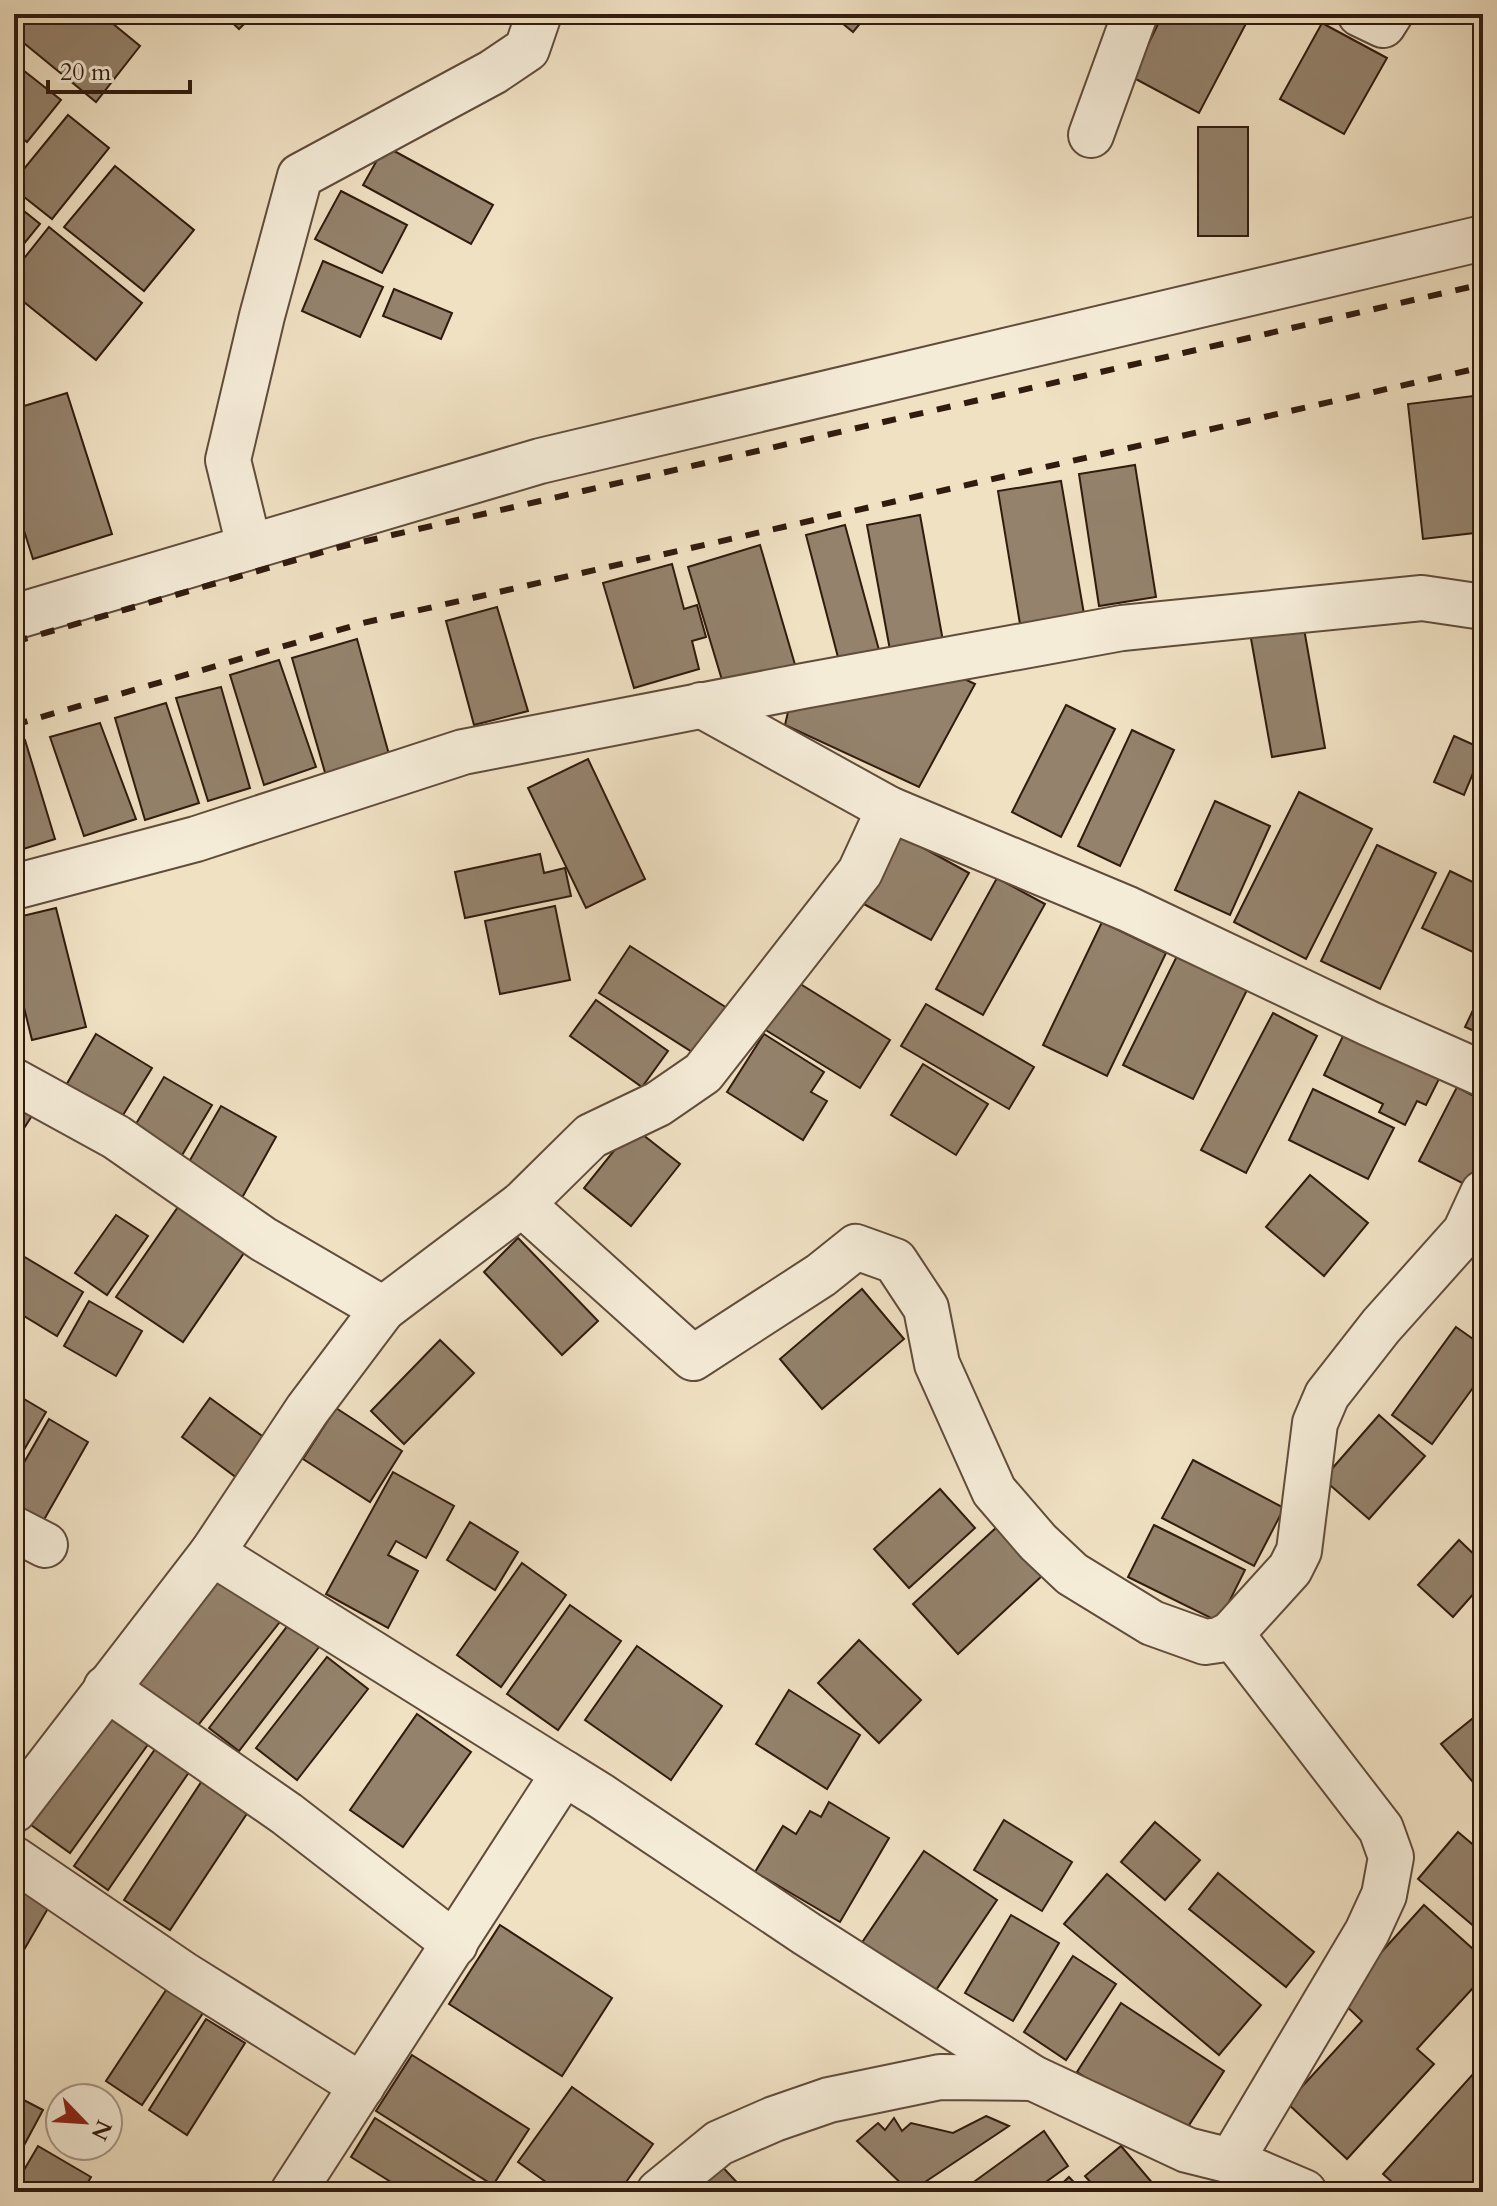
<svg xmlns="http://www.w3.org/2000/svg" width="1497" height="2206" font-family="Cardo,serif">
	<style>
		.building { fill: #94826c; stroke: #311b0e; stroke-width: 2 }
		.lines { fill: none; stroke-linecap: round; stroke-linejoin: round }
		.street-casing { stroke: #614c3b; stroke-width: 48 }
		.street { stroke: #f5ecd8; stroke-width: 44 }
		.rail { stroke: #311b0e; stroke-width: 6; stroke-dasharray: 14 14; stroke-linecap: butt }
	</style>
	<rect width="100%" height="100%" fill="#f0e1c3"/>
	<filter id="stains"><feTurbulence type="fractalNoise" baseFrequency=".0025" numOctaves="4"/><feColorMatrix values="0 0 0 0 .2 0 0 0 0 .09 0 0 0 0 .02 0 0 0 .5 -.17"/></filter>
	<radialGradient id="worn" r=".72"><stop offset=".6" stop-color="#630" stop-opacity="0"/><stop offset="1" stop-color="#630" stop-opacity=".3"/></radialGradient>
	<!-- building -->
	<g class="building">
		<path d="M 14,14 L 101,14 L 140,46 L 96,102 L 14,35 Z"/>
		<path d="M 223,14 L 254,14 L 239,29 Z"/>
		<path d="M 831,14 L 868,14 L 853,32 Z"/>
		<path d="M 1163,14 L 1251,14 L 1199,113 L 1132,77 Z"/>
		<path d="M 1322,23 L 1387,58 L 1344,134 L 1280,99 Z"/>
		<path d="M 14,63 L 61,100 L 27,142 L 14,131 Z"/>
		<path d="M 68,115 L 109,148 L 52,219 L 14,189 L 14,181 Z"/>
		<rect x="1198" y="127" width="50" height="109"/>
		<path d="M 385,146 L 493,205 L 471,244 L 363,185 Z"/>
		<path d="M 115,166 L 194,230 L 144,291 L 64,227 Z"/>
		<path d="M 341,191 L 407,225 L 382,273 L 315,239 Z"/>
		<path d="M 14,203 L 40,224 L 14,256 Z"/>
		<path d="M 49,227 L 142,303 L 96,360 L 14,294 L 14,271 Z"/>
		<path d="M 323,261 L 383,287 L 360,337 L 302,311 Z"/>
		<path d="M 394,289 L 452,313 L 441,339 L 383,316 Z"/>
		<path d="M 67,393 L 112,534 L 33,559 L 14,499 L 14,409 Z"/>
		<path d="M 1473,396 L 1483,491 L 1483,532 L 1423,539 L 1408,404 Z"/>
		<path d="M 1135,465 L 1156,597 L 1099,606 L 1079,474 Z"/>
		<path d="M 1061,481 L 1084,614 L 1020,624 L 998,491 Z"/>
		<path d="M 920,515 L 943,641 L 890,650 L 867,525 Z"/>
		<path d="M 845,525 L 879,650 L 839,661 L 806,535 Z"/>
		<path d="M 14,544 L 24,584 L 14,587 Z"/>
		<path d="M 760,545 L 796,668 L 725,690 L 688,567 Z"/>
		<path d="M 672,564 L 684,609 L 697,605 L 706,637 L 692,641 L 699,669 L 634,688 L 603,583 Z"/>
		<path d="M 497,607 L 528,711 L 474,725 L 446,621 Z"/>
		<path d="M 1303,623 L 1325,748 L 1272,757 L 1250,633 Z"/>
		<path d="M 357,639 L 390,758 L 326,776 L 292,658 Z"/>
		<path d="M 279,660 L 316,767 L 264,785 L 230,675 Z"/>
		<path d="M 954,674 L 975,684 L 919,787 L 785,725 L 790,703 Z"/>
		<path d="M 221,687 L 250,788 L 208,801 L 176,698 Z"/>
		<path d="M 166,703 L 199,803 L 145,820 L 115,718 Z"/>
		<path d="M 1066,705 L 1115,729 L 1061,837 L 1012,812 Z"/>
		<path d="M 100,723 L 136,819 L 84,836 L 50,737 Z"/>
		<path d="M 1132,730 L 1174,750 L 1120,866 L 1078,846 Z"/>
		<path d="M 1454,736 L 1483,749 L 1464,795 L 1434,782 Z"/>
		<path d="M 25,740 L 55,839 L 14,852 L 14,743 Z"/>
		<path d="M 588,759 L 645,879 L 586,908 L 528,788 Z"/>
		<path d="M 1299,792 L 1372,829 L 1306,959 L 1234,922 Z"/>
		<path d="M 1215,801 L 1270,826 L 1230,915 L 1175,890 Z"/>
		<path d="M 898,834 L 969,873 L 931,940 L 860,902 Z"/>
		<path d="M 1377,845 L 1436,873 L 1380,989 L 1321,961 Z"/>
		<path d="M 540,854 L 544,873 L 565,868 L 571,896 L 465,918 L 455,872 Z"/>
		<path d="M 1450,871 L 1483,887 L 1483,936 L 1475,953 L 1422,928 Z"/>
		<path d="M 997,878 L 1045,904 L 983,1015 L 936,989 Z"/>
		<path d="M 555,906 L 570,980 L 500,994 L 485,921 Z"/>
		<path d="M 56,908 L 86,1027 L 32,1040 L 14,967 L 14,918 Z"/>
		<path d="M 1102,922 L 1166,953 L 1107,1076 L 1043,1045 Z"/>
		<path d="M 630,946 L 727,1008 L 697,1055 L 599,993 Z"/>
		<path d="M 1178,954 L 1248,988 L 1193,1099 L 1123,1065 Z"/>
		<path d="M 794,980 L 890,1040 L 860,1088 L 764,1029 Z"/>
		<path d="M 1483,989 L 1483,1035 L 1465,1027 Z"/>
		<path d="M 14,997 L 22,1034 L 14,1036 Z"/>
		<path d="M 596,1000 L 668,1051 L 642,1087 L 570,1036 Z"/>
		<path d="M 926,1004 L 1034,1067 L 1009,1109 L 901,1046 Z"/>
		<path d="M 1273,1013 L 1317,1036 L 1246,1173 L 1201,1150 Z"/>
		<path d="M 1346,1030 L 1440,1077 L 1426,1105 L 1417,1101 L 1405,1125 L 1379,1112 L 1383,1104 L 1324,1075 Z"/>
		<path d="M 96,1034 L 152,1068 L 120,1120 L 65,1087 Z"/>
		<path d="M 764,1034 L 824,1072 L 811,1092 L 827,1101 L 803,1140 L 727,1092 Z"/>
		<path d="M 923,1064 L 988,1104 L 956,1155 L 891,1115 Z"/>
		<path d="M 164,1077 L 212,1105 L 175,1167 L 127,1139 Z"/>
		<path d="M 1457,1087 L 1483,1101 L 1483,1153 L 1466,1185 L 1419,1161 Z"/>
		<path d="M 1313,1089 L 1394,1128 L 1368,1179 L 1289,1140 Z"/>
		<path d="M 14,1100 L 35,1111 L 14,1144 Z"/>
		<path d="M 221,1106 L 276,1137 L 238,1205 L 182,1174 Z"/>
		<path d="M 633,1127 L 680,1164 L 631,1226 L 584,1188 Z"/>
		<path d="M 1310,1175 L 1368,1223 L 1324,1276 L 1266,1227 Z"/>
		<path d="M 178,1207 L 244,1253 L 183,1342 L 116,1297 Z"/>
		<path d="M 116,1215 L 148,1236 L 107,1295 L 75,1273 Z"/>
		<path d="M 518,1238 L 598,1321 L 562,1355 L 484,1272 Z"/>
		<path d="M 18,1253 L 83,1292 L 57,1336 L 14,1310 L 14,1259 Z"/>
		<path d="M 862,1289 L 904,1339 L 822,1409 L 780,1359 Z"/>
		<path d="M 89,1301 L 142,1331 L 116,1376 L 64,1346 Z"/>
		<path d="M 1456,1327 L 1483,1346 L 1483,1374 L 1432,1444 L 1392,1415 Z"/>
		<path d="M 440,1340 L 474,1373 L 404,1444 L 371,1411 Z"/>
		<path d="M 14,1393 L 46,1412 L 14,1467 Z"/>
		<path d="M 210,1398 L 269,1441 L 241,1481 L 182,1437 Z"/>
		<path d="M 336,1408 L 402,1451 L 370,1502 L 303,1459 Z"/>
		<path d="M 1379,1415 L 1425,1456 L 1369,1519 L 1323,1479 Z"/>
		<path d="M 49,1419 L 88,1442 L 41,1525 L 14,1509 L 14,1480 Z"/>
		<path d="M 1193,1460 L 1284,1508 L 1254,1566 L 1162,1518 Z"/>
		<path d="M 393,1472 L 454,1506 L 426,1558 L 396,1541 L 388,1555 L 418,1571 L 388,1628 L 326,1594 Z"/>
		<path d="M 940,1489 L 975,1528 L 909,1588 L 874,1549 Z"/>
		<path d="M 470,1522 L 518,1552 L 495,1590 L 447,1560 Z"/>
		<path d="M 1154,1525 L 1245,1570 L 1219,1622 L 1128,1577 Z"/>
		<path d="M 998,1526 L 1043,1575 L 958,1654 L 913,1604 Z"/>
		<path d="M 1459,1540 L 1483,1563 L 1483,1583 L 1453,1617 L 1418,1585 Z"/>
		<path d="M 216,1557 L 287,1613 L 191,1734 L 120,1678 Z"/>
		<path d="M 522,1563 L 566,1595 L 501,1687 L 457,1655 Z"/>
		<path d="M 570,1605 L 621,1641 L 558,1730 L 507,1694 Z"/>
		<path d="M 289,1624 L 319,1647 L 239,1751 L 209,1728 Z"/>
		<path d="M 859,1640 L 921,1700 L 879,1743 L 818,1683 Z"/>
		<path d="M 637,1646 L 722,1706 L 671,1780 L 585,1720 Z"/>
		<path d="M 327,1657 L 368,1689 L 297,1780 L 256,1748 Z"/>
		<path d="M 789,1690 L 860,1735 L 827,1789 L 756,1744 Z"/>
		<path d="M 107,1695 L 157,1732 L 70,1853 L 20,1817 Z"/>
		<path d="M 1483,1710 L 1483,1794 L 1441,1744 Z"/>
		<path d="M 417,1714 L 471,1752 L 403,1847 L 350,1810 Z"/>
		<path d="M 160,1742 L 194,1765 L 108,1890 L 74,1866 Z"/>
		<path d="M 209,1770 L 256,1800 L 170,1930 L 124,1900 Z"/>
		<path d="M 829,1802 L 889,1838 L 840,1922 L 755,1872 L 783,1826 L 796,1834 L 810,1811 L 821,1817 Z"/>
		<path d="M 1004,1820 L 1072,1862 L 1042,1911 L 974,1870 Z"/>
		<path d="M 1155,1822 L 1200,1860 L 1165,1900 L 1121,1862 Z"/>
		<path d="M 1458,1832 L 1483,1853 L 1483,1919 L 1476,1928 L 1418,1879 Z"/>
		<path d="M 924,1851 L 997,1900 L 934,1993 L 861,1944 Z"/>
		<path d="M 1218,1873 L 1314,1952 L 1286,1987 L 1189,1909 Z"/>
		<path d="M 1107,1874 L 1261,2005 L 1219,2055 L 1064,1924 Z"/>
		<path d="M 14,1885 L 50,1905 L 14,1967 Z"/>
		<path d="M 1424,1905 L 1483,1958 L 1483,1977 L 1417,2049 L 1434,2064 L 1347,2159 L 1287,2103 L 1362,2021 L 1339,1999 Z"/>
		<path d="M 1011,1915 L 1059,1943 L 1013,2021 L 965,1993 Z"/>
		<path d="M 500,1925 L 612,1998 L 562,2076 L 449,2004 Z"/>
		<path d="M 1073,1956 L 1116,1984 L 1066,2060 L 1024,2032 Z"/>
		<path d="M 168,1987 L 205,2010 L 142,2105 L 106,2081 Z"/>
		<path d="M 1121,2003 L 1224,2071 L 1180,2139 L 1077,2072 Z"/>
		<path d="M 206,2019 L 245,2043 L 187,2135 L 149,2110 Z"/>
		<path d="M 412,2055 L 529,2129 L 493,2185 L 376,2111 Z"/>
		<path d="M 1483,2063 L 1483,2192 L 1403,2192 L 1383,2174 Z"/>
		<path d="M 572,2087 L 653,2144 L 619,2192 L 560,2192 L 518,2162 Z"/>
		<path d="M 14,2095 L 43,2110 L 14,2164 Z"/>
		<path d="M 986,2116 L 1009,2126 L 910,2192 L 857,2141 L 878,2123 L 885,2130 L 894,2118 L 902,2131 L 911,2123 L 953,2133 Z"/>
		<path d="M 375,2118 L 492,2192 L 407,2192 L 351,2157 Z"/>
		<path d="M 1044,2131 L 1068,2166 L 1032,2192 L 960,2192 Z"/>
		<path d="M 38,2146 L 91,2177 L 82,2192 L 14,2192 L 14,2187 Z"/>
		<path d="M 1121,2146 L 1160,2192 L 1099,2192 L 1085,2176 Z"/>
		<path d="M 714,2158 L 746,2192 L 678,2192 Z"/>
		<path d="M 1069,2177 L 1083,2192 L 1053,2192 Z"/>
	</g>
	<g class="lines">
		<!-- street casing -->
		<g class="street-casing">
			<g id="street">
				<path d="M 1360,14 L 1383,25 L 1390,14"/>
				<path d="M 1091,135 L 1135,14"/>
				<path d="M 249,546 L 228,460 L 262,316 L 300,176 L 493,72 L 527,49 L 539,14"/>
				<path d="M 14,617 L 540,461 L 1483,238"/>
				<path d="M 701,705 L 889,809 L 1128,909 L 1370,1024 L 1483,1074"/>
				<path d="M 14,887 L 196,839 L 463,752 L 803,686 L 1122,628 L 1422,598 L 1483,607"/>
				<path d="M 14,1081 L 116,1137 L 263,1239 L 383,1309 L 307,1410 L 212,1553 L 14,1810"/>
				<path d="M 522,1204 L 693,1358 L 821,1275 L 856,1247 L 895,1261 L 926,1308 L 937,1364 L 994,1491 L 1038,1542 L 1072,1574 L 1152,1623 L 1205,1642 L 1219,1640 L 1231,1634 L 1290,1569 L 1299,1551 L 1315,1423 L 1327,1395 L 1381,1326 L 1465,1232 L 1483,1193"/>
				<path d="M 383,1309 L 522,1204 L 591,1136 L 658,1104 L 703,1073 L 860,872 L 889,809"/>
				<path d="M 14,1529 L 45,1545"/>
				<path d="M 212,1553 L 564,1773"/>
				<path d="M 106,1688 L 287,1814 L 455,1944"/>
				<path d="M 14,1859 L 183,1974 L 362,2086"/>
				<path d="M 1231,2161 L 1367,1932 L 1384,1895 L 1391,1857 L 1381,1829 L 1231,1634"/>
				<path d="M 293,2192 L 564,1773 L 601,1796 L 807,1934 L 1033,2078 L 1187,2150 L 1231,2161 L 1304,2192"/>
				<path d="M 659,2192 L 719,2143 L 774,2119 L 829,2100 L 940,2077 L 1033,2078"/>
			</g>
		</g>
		<!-- street -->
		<use href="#street" class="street"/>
		<!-- rail -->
		<g class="rail">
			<path d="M 14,642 L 340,547 L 1483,284"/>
			<path d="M 14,725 L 363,623 L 1483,367"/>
		</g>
	</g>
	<!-- margin -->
	<rect width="1497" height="2206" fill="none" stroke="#f0e1c3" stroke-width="48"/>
	<rect x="16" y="16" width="1465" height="2174" fill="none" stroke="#311b0e" stroke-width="4"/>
	<rect x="24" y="24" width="1449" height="2158" fill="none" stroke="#311b0e" stroke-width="2"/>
	<!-- north arrow -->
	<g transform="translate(84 2122) rotate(115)"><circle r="38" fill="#f5ecd8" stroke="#a79887" stroke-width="2"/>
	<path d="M0-6L14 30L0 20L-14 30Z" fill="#8f2418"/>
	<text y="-12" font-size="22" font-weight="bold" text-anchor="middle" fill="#311b0e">N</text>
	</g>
	<!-- scale -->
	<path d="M48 80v12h142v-12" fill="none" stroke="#311b0e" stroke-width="4"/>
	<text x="60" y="80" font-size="24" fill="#311b0e" stroke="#f5ecd8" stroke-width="6" paint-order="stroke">20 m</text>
	<rect width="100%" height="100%" filter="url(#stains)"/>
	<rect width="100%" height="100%" fill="url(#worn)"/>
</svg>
